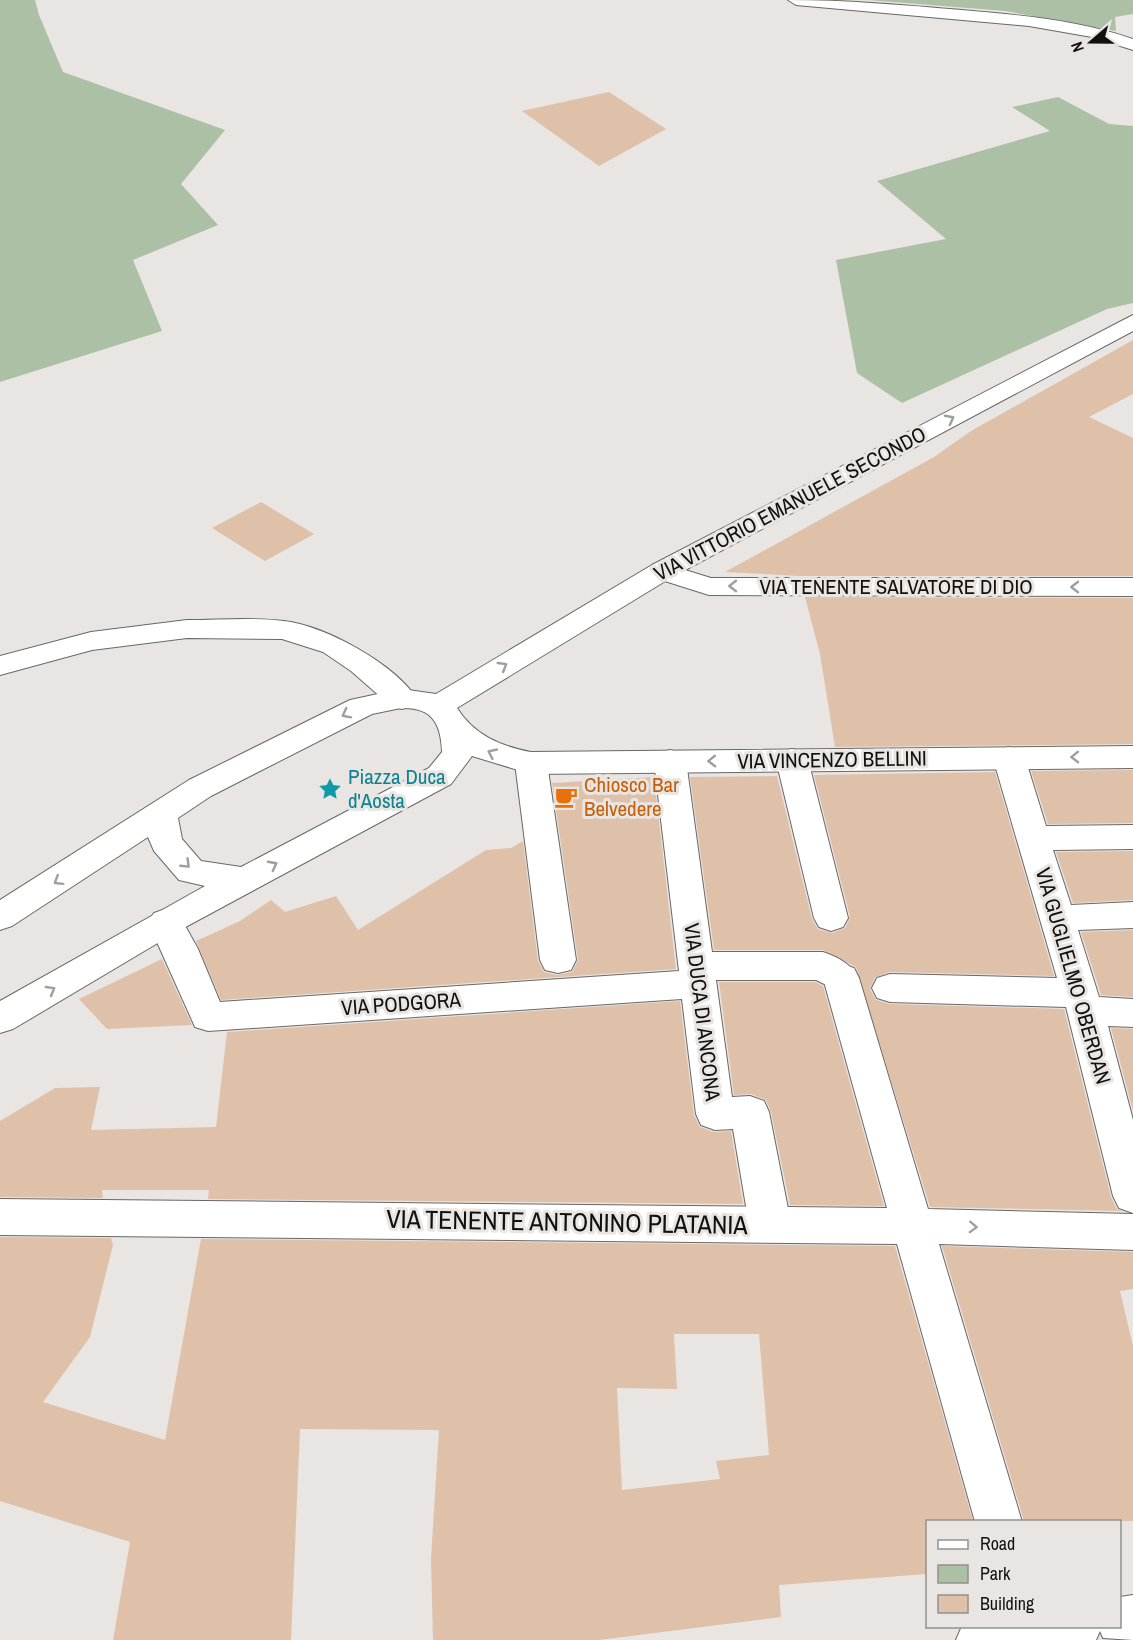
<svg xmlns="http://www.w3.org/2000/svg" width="1133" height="1640" font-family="'Archivo Narrow',sans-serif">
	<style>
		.green { fill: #acc0a6 }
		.building { fill: #dfc1aa; fill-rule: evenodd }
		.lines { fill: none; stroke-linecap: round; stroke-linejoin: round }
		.pedestrian-casing { stroke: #6a6765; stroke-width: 2 }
		.minor-casing { stroke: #6a6765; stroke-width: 2 }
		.tertiary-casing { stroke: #6a6765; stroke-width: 2 }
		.pedestrian { fill: #fff; fill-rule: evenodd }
		.minor { fill: #fff; fill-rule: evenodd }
		.tertiary { fill: #fff; fill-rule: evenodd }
		.oneway { stroke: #a09f9f }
		.labels { text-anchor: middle; stroke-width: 6; stroke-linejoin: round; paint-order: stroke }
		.street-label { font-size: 21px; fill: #11100f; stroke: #e8e5e2 }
		.culture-label { font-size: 21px; fill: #0d838f; stroke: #e8e5e2; text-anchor: start }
		.food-label { font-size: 21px; fill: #c56008; stroke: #e8e5e2; text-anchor: start }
		.near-street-label { font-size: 26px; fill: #11100f; stroke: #e8e5e2 }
	</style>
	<rect width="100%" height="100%" fill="#e8e5e2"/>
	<!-- green -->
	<g class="green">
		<path d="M 0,0 L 35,0 L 39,15 L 63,72 L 225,130 L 181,184 L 218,225 L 133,260 L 162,331 L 0,382 Z"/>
		<path d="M 868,0 L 1133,0 L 1133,14 L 1115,17 L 1116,31 L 1005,11 Z"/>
		<path d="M 1058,97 L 1109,124 L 1133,126 L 1133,303 L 1107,309 L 902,403 L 857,373 L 836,260 L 946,239 L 877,181 L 1050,131 L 1012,107 Z"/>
	</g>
	<!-- building -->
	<g class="building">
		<path d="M 609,92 L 666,129 L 599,166 L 522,111 Z"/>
		<path d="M 1133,340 L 1133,394 L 1089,417 L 1133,438 L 1133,576 L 799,576 L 725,572 L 934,457 L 971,431 Z"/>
		<path d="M 261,502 L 314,534 L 265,561 L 212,528 Z"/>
		<path d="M 805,597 L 1133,598 L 1133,744 L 835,747 L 820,654 Z"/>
		<path d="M 1133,770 L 1133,823 L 1048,824 L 1031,771 Z"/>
		<path d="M 995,772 L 1054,976 L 890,972 L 875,977 L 870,989 L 876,1000 L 890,1004 L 1064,1009 L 1111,1197 L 1117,1209 L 1122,1211 L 930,1207 L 856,967 L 823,950 L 714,950 L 690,777 L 777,776 L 812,919 L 818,929 L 832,933 L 845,928 L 850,917 L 814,775 Z"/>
		<path d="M 654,777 L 676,969 L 221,1000 L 196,941 L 240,921 L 271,900 L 285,912 L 336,896 L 358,930 L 486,850 L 511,848 L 523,841 L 538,961 L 544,972 L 557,975 L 572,972 L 578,960 L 552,783 Z"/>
		<path d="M 1133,851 L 1133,900 L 1073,903 L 1056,852 Z"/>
		<path d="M 1133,930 L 1133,997 L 1101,995 L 1081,932 Z"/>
		<path d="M 162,959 L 192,1025 L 107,1029 L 79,999 Z"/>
		<path d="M 719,982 L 815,982 L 823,986 L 884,1206 L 790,1205 L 771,1112 L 766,1100 L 751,1094 L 734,1095 Z"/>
		<path d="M 680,1001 L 694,1115 L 700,1127 L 714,1132 L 731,1131 L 743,1204 L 208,1199 L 209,1190 L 102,1190 L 103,1198 L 0,1197 L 0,1121 L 55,1088 L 100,1087 L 91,1130 L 216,1127 L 227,1032 Z"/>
		<path d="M 1111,1028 L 1133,1029 L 1133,1111 Z"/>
		<path d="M 0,1237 L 111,1238 L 113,1245 L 90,1337 L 43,1402 L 165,1440 L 201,1239 L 895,1246 L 973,1521 L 927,1521 L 927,1574 L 779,1585 L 781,1617 L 599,1640 L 433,1640 L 431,1559 L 439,1430 L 300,1429 L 291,1640 L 113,1640 L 130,1542 L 0,1501 ZM 674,1334 L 759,1334 L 769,1455 L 716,1461 L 720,1479 L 622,1490 L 617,1388 L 677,1389 Z"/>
		<path d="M 942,1246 L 1133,1252 L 1133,1289 L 1120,1291 L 1133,1346 L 1133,1521 L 1024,1521 Z"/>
	</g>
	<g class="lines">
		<!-- pedestrian casing -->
		<g class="pedestrian-casing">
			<g id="pedestrian">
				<path d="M 792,749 L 803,752 L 808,760 L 848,918 L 843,927 L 831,931 L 819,927 L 814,918 L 776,760 L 781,752 Z"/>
				<path d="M 670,750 L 681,753 L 686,761 L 712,952 L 823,952 C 838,957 851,964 859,978 L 854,988 L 841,992 L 816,980 L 716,980 L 732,1097 L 750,1096 L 764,1101 L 769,1112 L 791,1224 L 785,1237 L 770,1242 L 755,1237 L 749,1224 L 733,1129 L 715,1130 L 701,1125 L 696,1114 L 682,999 L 208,1031 L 195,1027 L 148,922 L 154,913 L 166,909 L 178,913 L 198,949 L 220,1002 L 679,971 L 654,761 L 659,753 Z"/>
			</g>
		</g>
		<!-- minor casing -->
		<g class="minor-casing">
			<g id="minor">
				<path d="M 788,0 C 846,0 903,5 962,10 C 1020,15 1077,20 1133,39 L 1133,50 L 1092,37 L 1029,26 L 796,5 Z"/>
				<path d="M 662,563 L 711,578 L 1133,578 L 1133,596 L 709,595 L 652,577 L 648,571 L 652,565 Z"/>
				<path d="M 187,620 C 219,620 253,617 284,621 C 326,626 395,664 417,699 L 413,706 L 402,709 L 391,706 L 351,671 L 323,652 L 282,639 L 187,638 L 92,650 L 0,675 L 0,656 L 91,632 Z"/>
				<path d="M 1009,747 L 1020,750 L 1025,758 L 1046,826 L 1133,825 L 1133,849 L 1053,850 L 1071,905 L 1133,902 L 1133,928 L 1078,930 L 1099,997 L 1133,999 L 1133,1027 L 1108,1026 L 1133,1120 L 1133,1213 L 1119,1208 L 1113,1196 L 1066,1007 L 890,1002 L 877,998 L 872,988 L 877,978 L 890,974 L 1057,978 L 993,758 L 998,750 Z"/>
				<path d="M 531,752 L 542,755 L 547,763 L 576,960 L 571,970 L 558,973 L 545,970 L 540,960 L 515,763 L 520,755 Z"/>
				<path d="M 841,964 L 854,968 L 859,978 L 928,1209 L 1133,1214 L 1133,1250 L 939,1244 L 1022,1522 L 975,1522 L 897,1244 L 0,1235 L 0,1199 L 887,1208 L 823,978 L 828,968 Z"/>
				<path d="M 1133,1595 L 1133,1640 L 1103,1638 L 1100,1631 L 1096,1640 L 956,1640 L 962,1626 L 1120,1626 L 1120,1597 Z"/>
			</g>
		</g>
		<!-- tertiary casing -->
		<g class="tertiary-casing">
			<path id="tertiary" d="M 1133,315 L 1133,331 L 672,577 L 457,708 C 474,735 500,746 531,752 L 1133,746 L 1133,768 L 531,774 L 472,756 L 451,784 L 178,931 L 13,1029 L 0,1033 L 0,1001 L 205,886 L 179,880 L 154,851 L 148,837 L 12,926 L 0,930 L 0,900 L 189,780 L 350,700 L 401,689 L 436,694 L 652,565 ZM 401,708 C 432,707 441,723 442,752 L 429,768 L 241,867 L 201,861 L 182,839 L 178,818 L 211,796 L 372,714 Z"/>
		</g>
		<!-- pedestrian -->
		<use href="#pedestrian" class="pedestrian"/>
		<!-- minor -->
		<use href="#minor" class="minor"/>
		<!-- tertiary -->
		<use href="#tertiary" class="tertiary"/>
	</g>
	<!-- one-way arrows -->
	<defs><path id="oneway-chevron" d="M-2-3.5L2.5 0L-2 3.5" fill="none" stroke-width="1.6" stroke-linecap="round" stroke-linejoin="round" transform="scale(1.5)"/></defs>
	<g class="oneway">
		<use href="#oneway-chevron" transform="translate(950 419) rotate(-28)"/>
		<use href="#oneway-chevron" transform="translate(733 586) rotate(-180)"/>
		<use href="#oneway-chevron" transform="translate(1075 587) rotate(-180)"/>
		<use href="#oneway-chevron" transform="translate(503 666) rotate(-31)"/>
		<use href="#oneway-chevron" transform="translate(346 714) rotate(153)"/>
		<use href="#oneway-chevron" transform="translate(492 753) rotate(-155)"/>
		<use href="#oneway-chevron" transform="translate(1075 757) rotate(179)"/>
		<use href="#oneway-chevron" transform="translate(712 761) rotate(179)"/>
		<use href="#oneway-chevron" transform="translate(186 864) rotate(44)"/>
		<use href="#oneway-chevron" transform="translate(273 865) rotate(-28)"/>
		<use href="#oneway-chevron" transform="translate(58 881) rotate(148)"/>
		<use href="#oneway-chevron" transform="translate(51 990) rotate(-30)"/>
		<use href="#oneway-chevron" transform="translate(973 1227) rotate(2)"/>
	</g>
	<!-- icons -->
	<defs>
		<g id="sight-bare" transform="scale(1.8)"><path d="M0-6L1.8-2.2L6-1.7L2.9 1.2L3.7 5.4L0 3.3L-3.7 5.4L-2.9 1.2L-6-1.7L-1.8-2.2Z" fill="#0f9aa8" stroke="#e8e5e2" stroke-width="2.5" paint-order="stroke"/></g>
		<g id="cafe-bare" transform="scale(1.8)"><path d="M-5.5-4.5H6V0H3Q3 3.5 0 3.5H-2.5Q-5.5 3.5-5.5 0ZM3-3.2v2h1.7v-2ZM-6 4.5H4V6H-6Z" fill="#e8710a" stroke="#e8e5e2" stroke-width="2.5" paint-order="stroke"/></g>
	</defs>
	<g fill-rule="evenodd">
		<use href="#sight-bare" x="330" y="789"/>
		<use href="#cafe-bare" x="566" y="797"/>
	</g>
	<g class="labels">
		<!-- street labels -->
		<g class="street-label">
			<text transform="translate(790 504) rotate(-28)" y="7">VIA VITTORIO EMANUELE SECONDO</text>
			<text x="896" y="594">VIA TENENTE SALVATORE DI DIO</text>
			<text transform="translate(832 760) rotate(-1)" y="7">VIA VINCENZO BELLINI</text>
			<text transform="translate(1073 976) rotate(74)" y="7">VIA GUGLIELMO OBERDAN</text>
			<text transform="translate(401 1004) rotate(-4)" y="7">VIA PODGORA</text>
			<text transform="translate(702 1012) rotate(83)" y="7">VIA DUCA DI ANCONA</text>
		</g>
		<!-- culture labels -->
		<g class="culture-label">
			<text x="348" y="784">Piazza Duca<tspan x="348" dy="24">d'Aosta</tspan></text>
		</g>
		<!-- food labels -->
		<g class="food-label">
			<text x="584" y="792">Chiosco Bar<tspan x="584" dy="24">Belvedere</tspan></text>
		</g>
		<!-- near-street labels -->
		<g class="near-street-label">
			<text transform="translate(567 1222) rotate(1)" y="9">VIA TENENTE ANTONINO PLATANIA</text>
		</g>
	</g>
	<!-- legend -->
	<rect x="926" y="1520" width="195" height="108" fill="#e8e5e2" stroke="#92908e" stroke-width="1.5"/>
	<rect x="938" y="1540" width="30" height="9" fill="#ffffff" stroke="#92908e" stroke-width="1.5"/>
	<text x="980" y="1550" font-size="18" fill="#11100f">Road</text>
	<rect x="938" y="1565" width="30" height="18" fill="#acc0a6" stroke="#92908e" stroke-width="1.5"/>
	<text x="980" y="1580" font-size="18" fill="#11100f">Park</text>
	<rect x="938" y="1595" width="30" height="18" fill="#dfc1aa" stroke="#92908e" stroke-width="1.5"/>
	<text x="980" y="1610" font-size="18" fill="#11100f">Building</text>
	<!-- north arrow -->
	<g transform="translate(1091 42) rotate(250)" stroke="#e8e5e2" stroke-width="4.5" paint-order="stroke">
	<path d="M0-4.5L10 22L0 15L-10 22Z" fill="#11100f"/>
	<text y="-9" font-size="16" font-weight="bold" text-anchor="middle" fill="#11100f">N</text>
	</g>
</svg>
